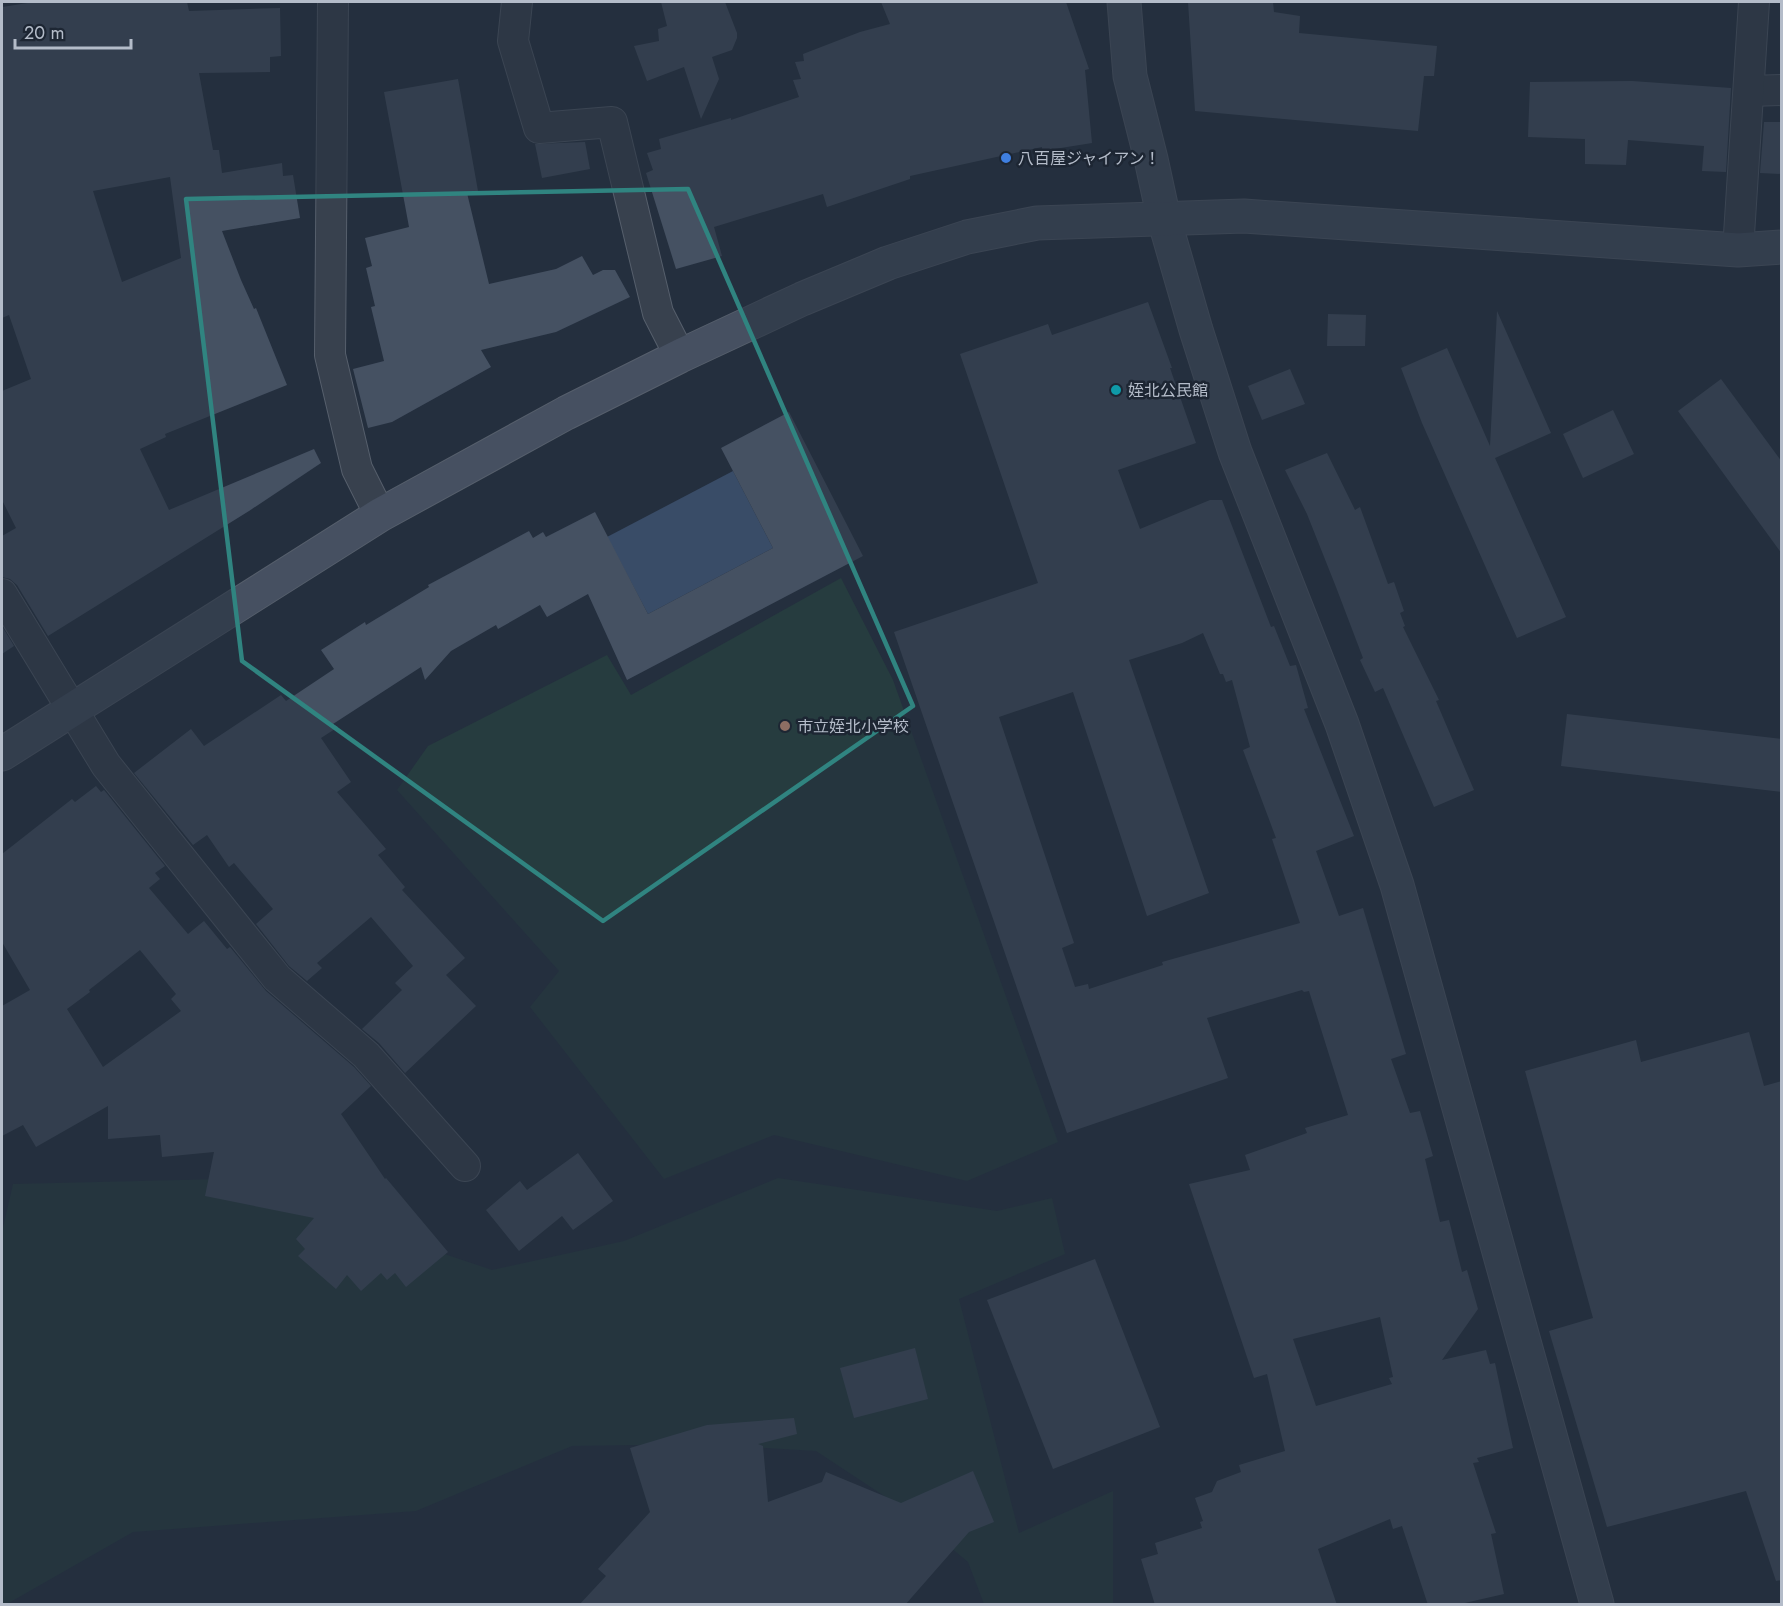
<svg xmlns="http://www.w3.org/2000/svg" width="1783" height="1606" font-family="Jost,'Noto Sans JP',sans-serif">
	<style>
		.green { fill: #263c3f }
		.water { fill: #394c67 }
		.building { fill: #455162; fill-rule: evenodd }
		.lines { fill: none; stroke-linecap: round; stroke-linejoin: round }
		.street-casing { stroke: #565f6c; stroke-width: 32 }
		.secondary-casing { stroke: #565f6c; stroke-width: 35 }
		.street { stroke: #38414e; stroke-width: 30 }
		.secondary { stroke: #465061; stroke-width: 33 }
		.marked { fill: none; stroke: #308480; stroke-width: 4.5; stroke-linejoin: round }
		.shop-dot { fill: #3f7fe0; stroke: #1d2633; stroke-width: 2 }
		.culture-dot { fill: #0f9aa8; stroke: #1d2633; stroke-width: 2 }
		.education-dot { fill: #8d6e63; stroke: #1d2633; stroke-width: 2 }
		.labels { text-anchor: middle; stroke-width: 5; stroke-linejoin: round; paint-order: stroke }
		.poi-label { font-size: 16px; fill: #b4bcc9; stroke: #1d2633; text-anchor: start }
	</style>
	<rect width="100%" height="100%" fill="#242f3e"/>
	<!-- green -->
	<g class="green">
		<path d="M 841,578 L 893,680 L 1058,1142 L 967,1181 L 774,1135 L 664,1179 L 530,1007 L 559,971 L 397,790 L 428,746 L 607,655 L 631,695 Z"/>
		<path d="M 778,1178 L 997,1211 L 1052,1198 L 1065,1254 L 959,1299 L 1019,1533 L 1113,1491 L 1113,1604 L 984,1604 L 968,1562 L 904,1509 L 816,1451 L 703,1444 L 572,1446 L 416,1511 L 133,1532 L 7,1604 L 2,1604 L 2,1232 L 13,1184 L 222,1179 L 492,1270 L 624,1241 Z"/>
	</g>
	<!-- water -->
	<path class="water" d="M 733,471 L 773,548 L 648,614 L 607,537 Z"/>
	<!-- building -->
	<g class="building">
		<path d="M 34,2 L 187,2 L 189,11 L 280,8 L 281,56 L 270,57 L 270,72 L 199,73 L 213,150 L 219,150 L 222,173 L 282,163 L 283,176 L 293,175 L 300,218 L 222,231 L 241,280 L 254,309 L 256,308 L 287,385 L 165,434 L 166,437 L 140,449 L 169,510 L 314,449 L 321,463 L 249,511 L 48,636 L 17,585 L 10,579 L 2,577 L 2,536 L 16,528 L 2,500 L 2,391 L 31,379 L 9,315 L 2,318 L 2,7 ZM 170,177 L 181,258 L 122,282 L 93,191 Z"/>
		<path d="M 661,2 L 725,2 L 737,33 L 737,38 L 732,50 L 712,57 L 719,79 L 701,119 L 684,67 L 647,81 L 634,46 L 659,41 L 658,29 L 667,26 Z"/>
		<path d="M 881,2 L 1066,2 L 1089,69 L 1085,70 L 1092,143 L 1042,151 L 1042,147 L 910,176 L 910,179 L 827,207 L 823,194 L 714,227 L 722,256 L 676,269 L 646,173 L 653,170 L 647,153 L 661,149 L 659,139 L 731,118 L 731,120 L 799,97 L 793,80 L 801,79 L 795,62 L 804,61 L 803,54 L 860,32 L 890,24 Z"/>
		<path d="M 1188,2 L 1273,2 L 1274,12 L 1300,16 L 1299,33 L 1437,46 L 1434,76 L 1424,76 L 1418,131 L 1195,111 Z"/>
		<path d="M 458,79 L 478,191 L 467,193 L 489,284 L 556,269 L 582,256 L 593,275 L 603,270 L 615,270 L 630,297 L 556,332 L 481,350 L 491,367 L 392,422 L 368,428 L 353,369 L 384,361 L 371,307 L 375,306 L 366,268 L 372,266 L 365,238 L 409,227 L 384,92 Z"/>
		<path d="M 1632,81 L 1731,88 L 1726,172 L 1702,171 L 1704,146 L 1628,140 L 1626,165 L 1585,164 L 1585,139 L 1528,137 L 1530,82 Z"/>
		<path d="M 1764,122 L 1782,122 L 1782,174 L 1760,173 Z"/>
		<path d="M 585,142 L 590,169 L 542,178 L 535,144 Z"/>
		<path d="M 1148,302 L 1172,368 L 1170,368 L 1196,443 L 1118,470 L 1140,529 L 1210,500 L 1222,500 L 1271,627 L 1274,626 L 1290,666 L 1296,665 L 1308,708 L 1304,709 L 1354,836 L 1316,851 L 1339,916 L 1363,908 L 1406,1054 L 1391,1059 L 1410,1113 L 1420,1111 L 1433,1156 L 1425,1159 L 1440,1222 L 1449,1220 L 1462,1272 L 1467,1270 L 1478,1309 L 1442,1360 L 1486,1350 L 1490,1364 L 1495,1363 L 1513,1448 L 1477,1458 L 1479,1462 L 1473,1463 L 1496,1533 L 1491,1534 L 1504,1594 L 1456,1605 L 1428,1605 L 1402,1526 L 1393,1529 L 1390,1519 L 1318,1549 L 1337,1605 L 1155,1605 L 1141,1559 L 1158,1554 L 1155,1543 L 1202,1528 L 1200,1522 L 1203,1521 L 1195,1498 L 1212,1492 L 1217,1481 L 1241,1472 L 1239,1465 L 1285,1451 L 1267,1374 L 1254,1378 L 1189,1184 L 1250,1170 L 1245,1155 L 1307,1133 L 1305,1128 L 1348,1115 L 1309,991 L 1304,992 L 1302,990 L 1207,1018 L 1228,1078 L 1067,1133 L 894,632 L 1038,583 L 960,354 L 1048,324 L 1052,335 ZM 1203,633 L 1220,674 L 1223,674 L 1226,682 L 1232,680 L 1250,747 L 1243,750 L 1276,838 L 1272,839 L 1300,923 L 1162,962 L 1163,965 L 1089,989 L 1088,984 L 1075,987 L 1062,948 L 1074,943 L 999,717 L 1073,692 L 1147,916 L 1209,893 L 1129,660 L 1182,643 ZM 1380,1317 L 1393,1377 L 1389,1378 L 1392,1384 L 1316,1406 L 1293,1339 Z"/>
		<path d="M 1497,311 L 1551,433 L 1495,458 L 1566,617 L 1517,638 L 1422,423 L 1401,368 L 1447,348 L 1490,446 Z"/>
		<path d="M 1328,314 L 1366,315 L 1365,346 L 1327,346 Z"/>
		<path d="M 1290,369 L 1305,404 L 1262,420 L 1248,386 Z"/>
		<path d="M 1721,379 L 1782,462 L 1782,554 L 1678,411 Z"/>
		<path d="M 1613,410 L 1634,454 L 1583,478 L 1563,434 Z"/>
		<path d="M 789,412 L 863,556 L 627,680 L 588,594 L 547,617 L 540,605 L 498,629 L 496,625 L 451,651 L 425,680 L 421,667 L 333,724 L 338,727 L 321,738 L 351,782 L 337,792 L 386,849 L 378,855 L 405,887 L 402,890 L 465,958 L 446,975 L 476,1006 L 405,1073 L 379,1043 L 362,1029 L 402,990 L 395,983 L 413,966 L 371,917 L 317,963 L 322,968 L 307,981 L 289,966 L 256,924 L 273,909 L 234,863 L 229,867 L 207,835 L 193,845 L 134,773 L 191,729 L 204,746 L 281,695 L 286,701 L 334,669 L 321,650 L 365,622 L 366,625 L 429,587 L 428,585 L 529,531 L 533,538 L 543,532 L 546,537 L 595,512 L 648,614 L 773,548 L 721,448 Z"/>
		<path d="M 1327,453 L 1355,510 L 1360,507 L 1388,584 L 1394,582 L 1404,611 L 1400,613 L 1405,626 L 1403,627 L 1439,700 L 1436,701 L 1474,790 L 1434,807 L 1383,688 L 1375,692 L 1360,660 L 1363,658 L 1336,587 L 1307,514 L 1285,470 Z"/>
		<path d="M 2,626 L 14,646 L 2,654 Z"/>
		<path d="M 1567,714 L 1782,739 L 1782,792 L 1561,766 Z"/>
		<path d="M 96,786 L 101,792 L 104,790 L 165,866 L 155,873 L 160,879 L 149,888 L 188,934 L 204,921 L 227,949 L 230,947 L 266,991 L 354,1067 L 371,1086 L 341,1114 L 385,1179 L 386,1178 L 448,1252 L 406,1287 L 395,1273 L 387,1280 L 381,1273 L 361,1291 L 347,1275 L 336,1289 L 298,1256 L 305,1249 L 296,1239 L 314,1218 L 205,1196 L 214,1152 L 162,1157 L 160,1135 L 108,1139 L 108,1106 L 36,1147 L 23,1125 L 2,1136 L 2,1006 L 30,990 L 2,942 L 2,854 L 72,799 L 75,802 ZM 140,950 L 176,994 L 171,999 L 181,1011 L 103,1067 L 67,1009 L 90,992 L 89,990 Z"/>
		<path d="M 1749,1032 L 1764,1086 L 1782,1081 L 1782,1580 L 1776,1581 L 1746,1491 L 1607,1527 L 1549,1331 L 1593,1318 L 1525,1071 L 1636,1040 L 1641,1062 Z"/>
		<path d="M 578,1153 L 613,1201 L 573,1230 L 562,1216 L 519,1251 L 486,1210 L 520,1181 L 527,1190 Z"/>
		<path d="M 1095,1259 L 1160,1427 L 1053,1469 L 987,1300 Z"/>
		<path d="M 915,1348 L 928,1399 L 854,1418 L 840,1368 Z"/>
		<path d="M 794,1418 L 797,1434 L 758,1444 L 763,1446 L 768,1502 L 822,1482 L 826,1472 L 901,1503 L 973,1471 L 994,1522 L 969,1532 L 905,1605 L 579,1605 L 606,1576 L 598,1569 L 650,1512 L 630,1448 L 707,1425 Z"/>
	</g>
	<g class="lines">
		<!-- street casing -->
		<g class="street-casing">
			<g id="street">
				<path d="M 333,2 L 330,355 L 357,469 L 380,515"/>
				<path d="M 517,2 L 513,41 L 539,128 L 612,122 L 658,313 L 680,356"/>
				<path d="M 1750,91 L 1782,90"/>
				<path d="M 1738,250 L 1754,2"/>
				<path d="M 2,594 L 106,765 L 277,978 L 366,1055 L 465,1166"/>
			</g>
		</g>
		<!-- secondary casing -->
		<g class="secondary-casing">
			<g id="secondary">
				<path d="M 1124,2 L 1130,76 L 1151,159 L 1164,219 L 1196,330 L 1235,452 L 1342,724 L 1397,885 L 1597,1604"/>
				<path d="M 2,754 L 380,515 L 566,413 L 680,356 L 802,299 L 888,263 L 967,237 L 1037,223 L 1244,216 L 1738,250 L 1782,247"/>
			</g>
		</g>
		<!-- street -->
		<use href="#street" class="street"/>
		<!-- secondary -->
		<use href="#secondary" class="secondary"/>
	</g>
	<!-- marked area -->
	<path d="M0 0H1783V1606H0ZM 688,189 L 913,706 L 603,921 L 242,661 L 186,199 Z" fill="#242f3e" fill-opacity=".55" fill-rule="evenodd"/>
	<path class="marked" d="M 688,189 L 913,706 L 603,921 L 242,661 L 186,199 Z"/>
	<!-- markers -->
	<circle class="shop-dot" cx="1006" cy="158" r="6"/>
	<circle class="culture-dot" cx="1116" cy="390" r="6"/>
	<circle class="education-dot" cx="785" cy="726" r="6"/>
	<g class="labels">
		<!-- poi labels -->
		<g class="poi-label">
			<text x="1018" y="164">八百屋ジャイアン！</text>
			<text x="1128" y="396">姪北公民館</text>
			<text x="797" y="732">市立姪北小学校</text>
		</g>
	</g>
	<!-- border -->
	<rect width="1783" height="1606" fill="none" stroke="#b4bcc9" stroke-width="6"/>
	<!-- scale -->
	<path d="M15 39v9h116v-9" fill="none" stroke="#b4bcc9" stroke-width="3"/>
	<text x="24" y="39" font-size="18" fill="#b4bcc9" stroke="#1d2633" stroke-width="4.5" paint-order="stroke">20 m</text>
</svg>
